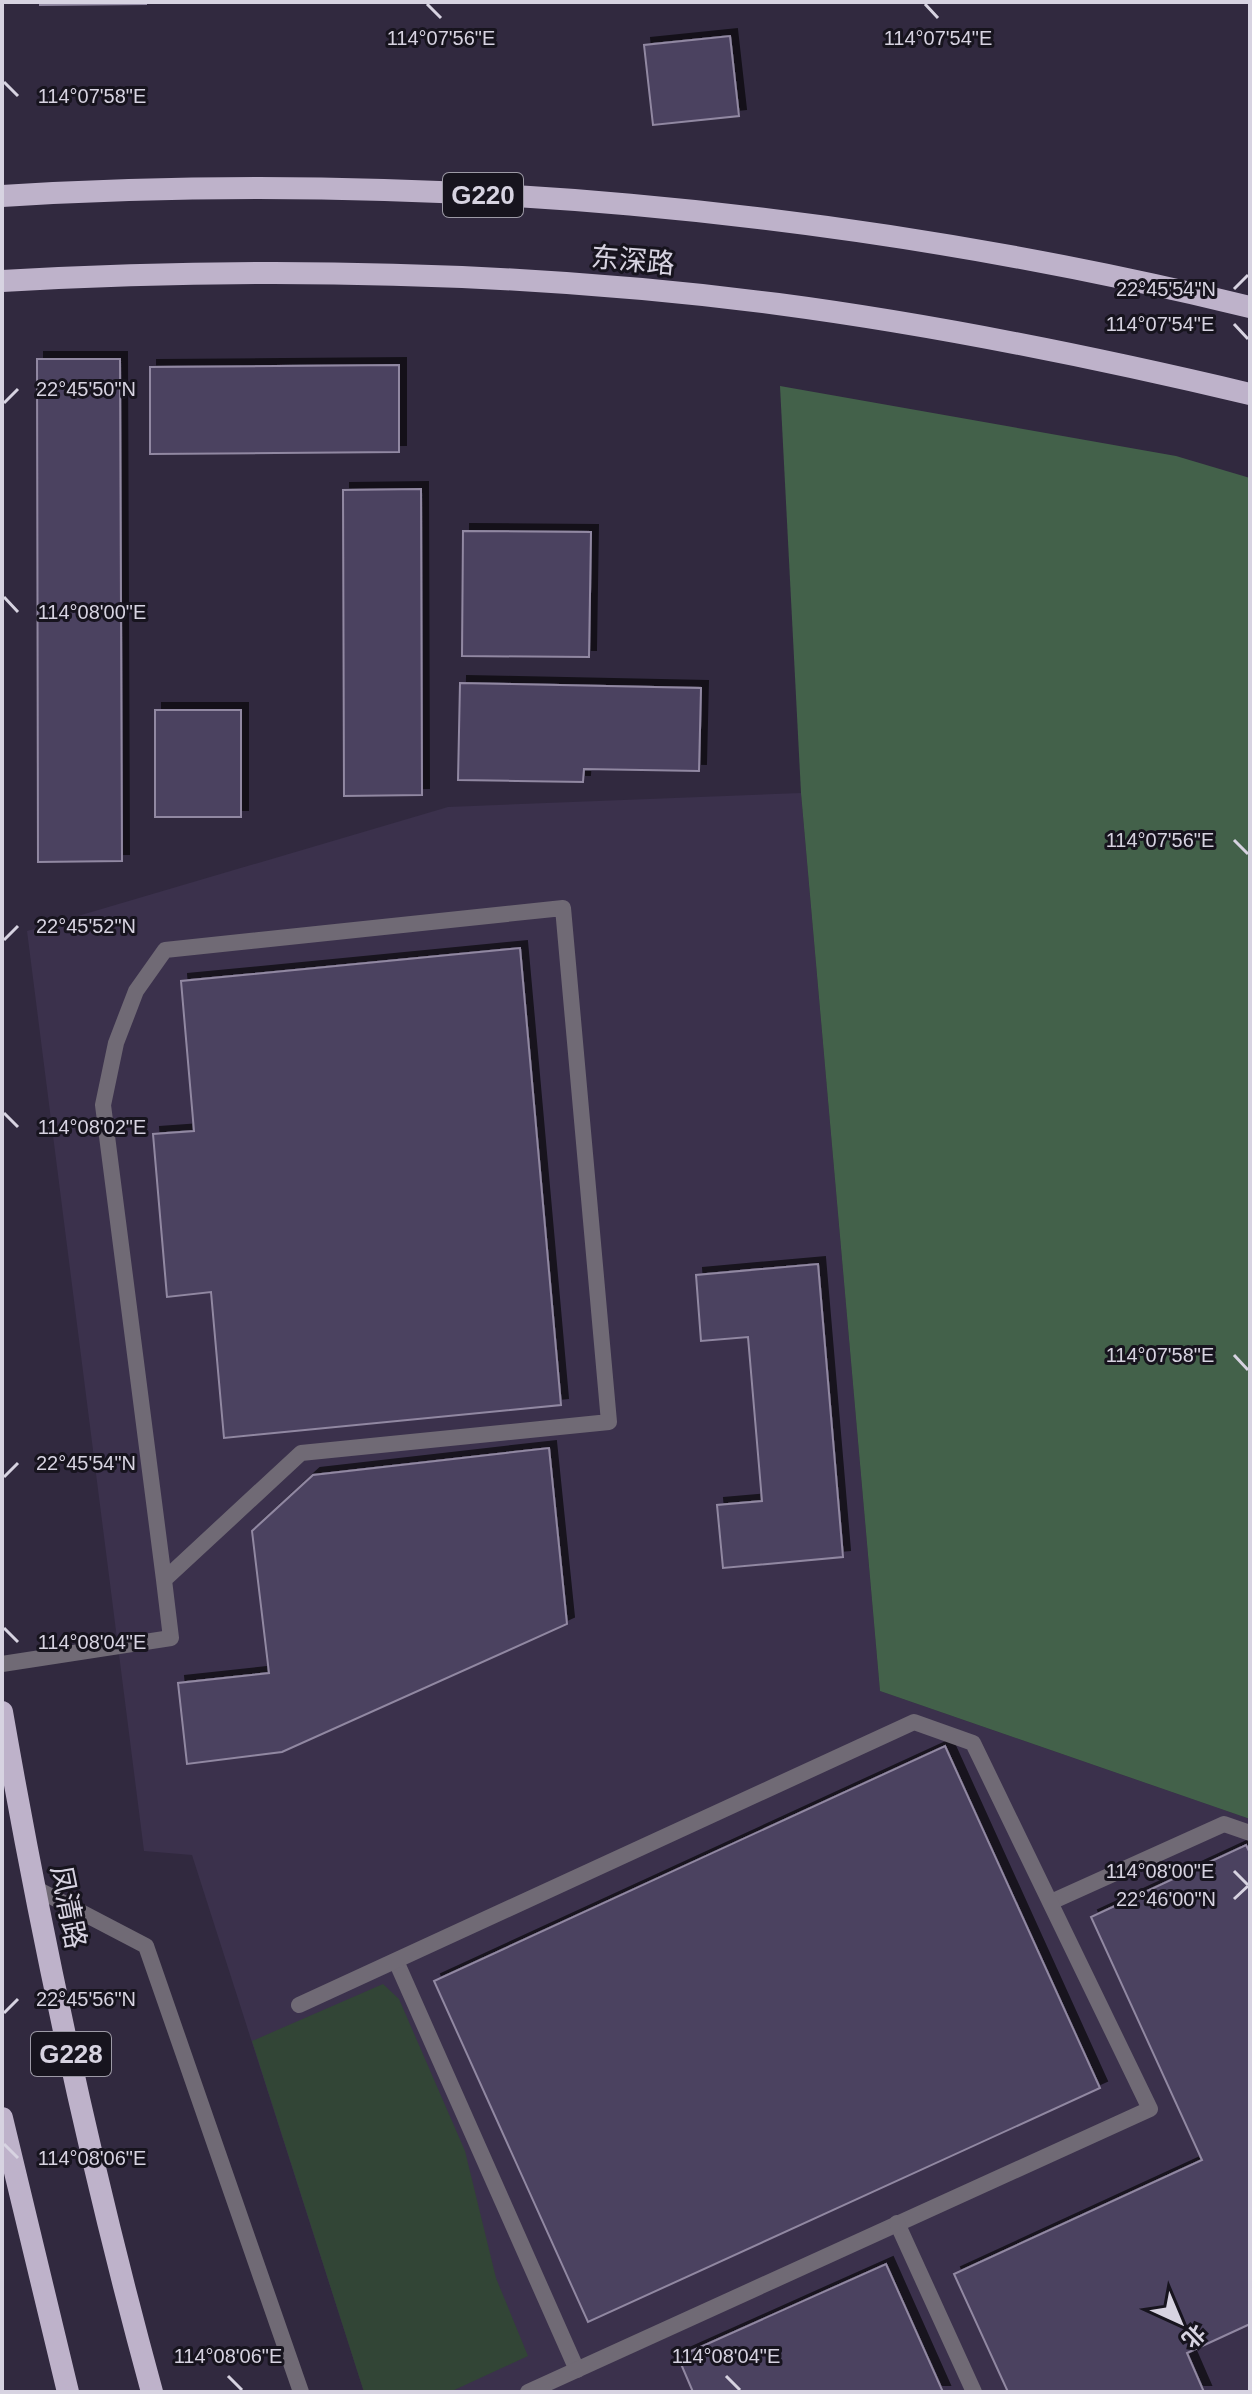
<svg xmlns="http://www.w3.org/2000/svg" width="1252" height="2394" font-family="Helvetica,'Noto Sans SC',sans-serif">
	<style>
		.built { fill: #3b314c }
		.green { fill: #324536 }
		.forest { fill: #43614a }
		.building { fill: #4c4260; stroke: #9188a2; stroke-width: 2; filter: url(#shadow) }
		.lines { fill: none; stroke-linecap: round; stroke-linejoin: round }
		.service { stroke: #706a75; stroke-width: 16 }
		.trunk { stroke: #beb2ca; stroke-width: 22 }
		.ticks { fill: none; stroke: #d7d3e1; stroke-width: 3 }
		.labels { text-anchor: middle; stroke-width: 6; stroke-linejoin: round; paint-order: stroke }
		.shield { fill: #17141e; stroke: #9d9aa6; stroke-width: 2 }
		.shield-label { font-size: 26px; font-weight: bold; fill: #d7d3e1 }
		.street-label { font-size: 28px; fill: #d7d3e1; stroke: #17141e }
		.ticks-label { font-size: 20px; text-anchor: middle; fill: #d7d3e1; stroke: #17141e; stroke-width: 6; stroke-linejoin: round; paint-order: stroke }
	</style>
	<defs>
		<filter id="shadow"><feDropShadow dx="7" dy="-7" stdDeviation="0" flood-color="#0009"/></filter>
	</defs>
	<rect width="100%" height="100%" fill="#31293f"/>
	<!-- built -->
	<path class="built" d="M 801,793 L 880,1691 L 1250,1819 L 1250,2392 L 364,2392 L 192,1855 L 144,1851 L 27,931 L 448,807 Z"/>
	<!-- green -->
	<path class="green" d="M 383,1984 L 399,1999 L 465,2151 L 496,2278 L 528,2356 L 450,2392 L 364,2392 L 252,2041 Z"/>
	<!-- forest -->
	<path class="forest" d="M 780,386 L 1176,456 L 1250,478 L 1250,1819 L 880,1691 L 801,793 Z"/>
	<!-- building -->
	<g class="building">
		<path d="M 40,2 L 146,2 L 146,4 L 40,5 Z"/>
		<path d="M 730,36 L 739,116 L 653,125 L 644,45 Z"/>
		<path d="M 37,359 L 120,359 L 122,861 L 38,862 Z"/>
		<path d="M 399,365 L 399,452 L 150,454 L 150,367 Z"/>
		<path d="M 421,489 L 422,795 L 344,796 L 343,490 Z"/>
		<path d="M 463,531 L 591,532 L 589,657 L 462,656 Z"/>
		<path d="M 460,683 L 701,688 L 699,771 L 584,769 L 583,782 L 458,780 Z"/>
		<rect x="155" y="710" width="86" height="107"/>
		<path d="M 520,948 L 561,1405 L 224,1438 L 211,1292 L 167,1297 L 153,1134 L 194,1131 L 181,981 Z"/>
		<path d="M 818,1264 L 843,1557 L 723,1568 L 717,1505 L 762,1501 L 748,1337 L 701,1341 L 696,1275 Z"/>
		<path d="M 549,1448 L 567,1624 L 282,1752 L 187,1764 L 178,1683 L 269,1673 L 252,1531 L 313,1475 Z"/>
		<path d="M 945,1746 L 1100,2088 L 588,2322 L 434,1981 Z"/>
		<path d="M 1246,1845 L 1250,1853 L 1250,2324 L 1187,2353 L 1204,2392 L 1008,2392 L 954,2274 L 1202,2160 L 1091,1917 Z"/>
		<path d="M 886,2264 L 943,2392 L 693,2392 L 678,2357 Z"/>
	</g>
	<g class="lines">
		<!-- service -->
		<g class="service">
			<path d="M 2,1664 L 171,1638 L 164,1580 L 103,1105 L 116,1043 L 136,991 L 165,950 L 563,908 L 609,1422 L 301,1453 L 164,1580"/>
			<path d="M 35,1888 L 146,1946 L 301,2392"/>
			<path d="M 1051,1902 L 1224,1824 L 1250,1833"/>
			<path d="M 396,1961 L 577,2370"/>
			<path d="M 299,2005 L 914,1722 L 973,1743 L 1150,2109 L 528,2392"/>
			<path d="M 897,2223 L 974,2392"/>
		</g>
		<!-- trunk -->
		<g class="trunk">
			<path d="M 2,196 C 420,170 843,208 1250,307"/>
			<path d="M 2,281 C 260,266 521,271 778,304 C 937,325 1094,357 1250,394"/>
			<path d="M 2,1712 C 42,1941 91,2169 152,2392"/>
			<path d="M 2,2118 L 68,2392"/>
		</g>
	</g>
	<!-- ticks -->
	<path class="ticks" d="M 427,4 L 441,18M 925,4 L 938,18M 4,82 L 18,96M 1234,289 L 1248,275M 1234,324 L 1248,339M 4,403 L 18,389M 4,597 L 18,612M 1234,840 L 1248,854M 4,940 L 18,926M 4,1113 L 18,1127M 1234,1355 L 1248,1370M 4,1477 L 18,1463M 4,1628 L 18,1642M 1234,1871 L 1248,1885M 1234,1899 L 1248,1886M 4,2013 L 18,1999M 4,2144 L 18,2158M 228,2376 L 242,2390M 726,2376 L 740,2390"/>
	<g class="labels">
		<!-- shield labels -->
		<g class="shield">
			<rect x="443" y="173" width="80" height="44" rx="6"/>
			<rect x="31" y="2032" width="80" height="44" rx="6"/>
		</g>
		<g class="shield-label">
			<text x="483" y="204">G220</text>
			<text x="71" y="2063">G228</text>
		</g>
		<!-- street labels -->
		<g class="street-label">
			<text transform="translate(633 260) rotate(5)" y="10">东深路</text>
			<text transform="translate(69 1907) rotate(79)" y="10">凤清路</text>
		</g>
	</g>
	<g class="ticks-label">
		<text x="441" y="45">114°07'56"E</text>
		<text x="938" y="45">114°07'54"E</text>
		<text x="92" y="103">114°07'58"E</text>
		<text x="1166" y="296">22°45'54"N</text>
		<text x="1160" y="331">114°07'54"E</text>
		<text x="86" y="396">22°45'50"N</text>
		<text x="92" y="619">114°08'00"E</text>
		<text x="1160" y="847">114°07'56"E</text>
		<text x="86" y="933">22°45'52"N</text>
		<text x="92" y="1134">114°08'02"E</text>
		<text x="1160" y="1362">114°07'58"E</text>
		<text x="86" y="1470">22°45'54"N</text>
		<text x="92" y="1649">114°08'04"E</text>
		<text x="1160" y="1878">114°08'00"E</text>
		<text x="1166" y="1906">22°46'00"N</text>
		<text x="86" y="2006">22°45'56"N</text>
		<text x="92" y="2165">114°08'06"E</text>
		<text x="228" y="2363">114°08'06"E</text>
		<text x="726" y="2363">114°08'04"E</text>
	</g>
	<!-- border -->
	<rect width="1252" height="2394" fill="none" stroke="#d7d3e1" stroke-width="8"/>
	<!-- north arrow -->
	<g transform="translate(1180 2322) rotate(136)" stroke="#17141e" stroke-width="6" paint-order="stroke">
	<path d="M0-6L14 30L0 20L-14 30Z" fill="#d7d3e1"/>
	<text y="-12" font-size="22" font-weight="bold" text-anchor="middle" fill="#d7d3e1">北</text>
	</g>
</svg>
